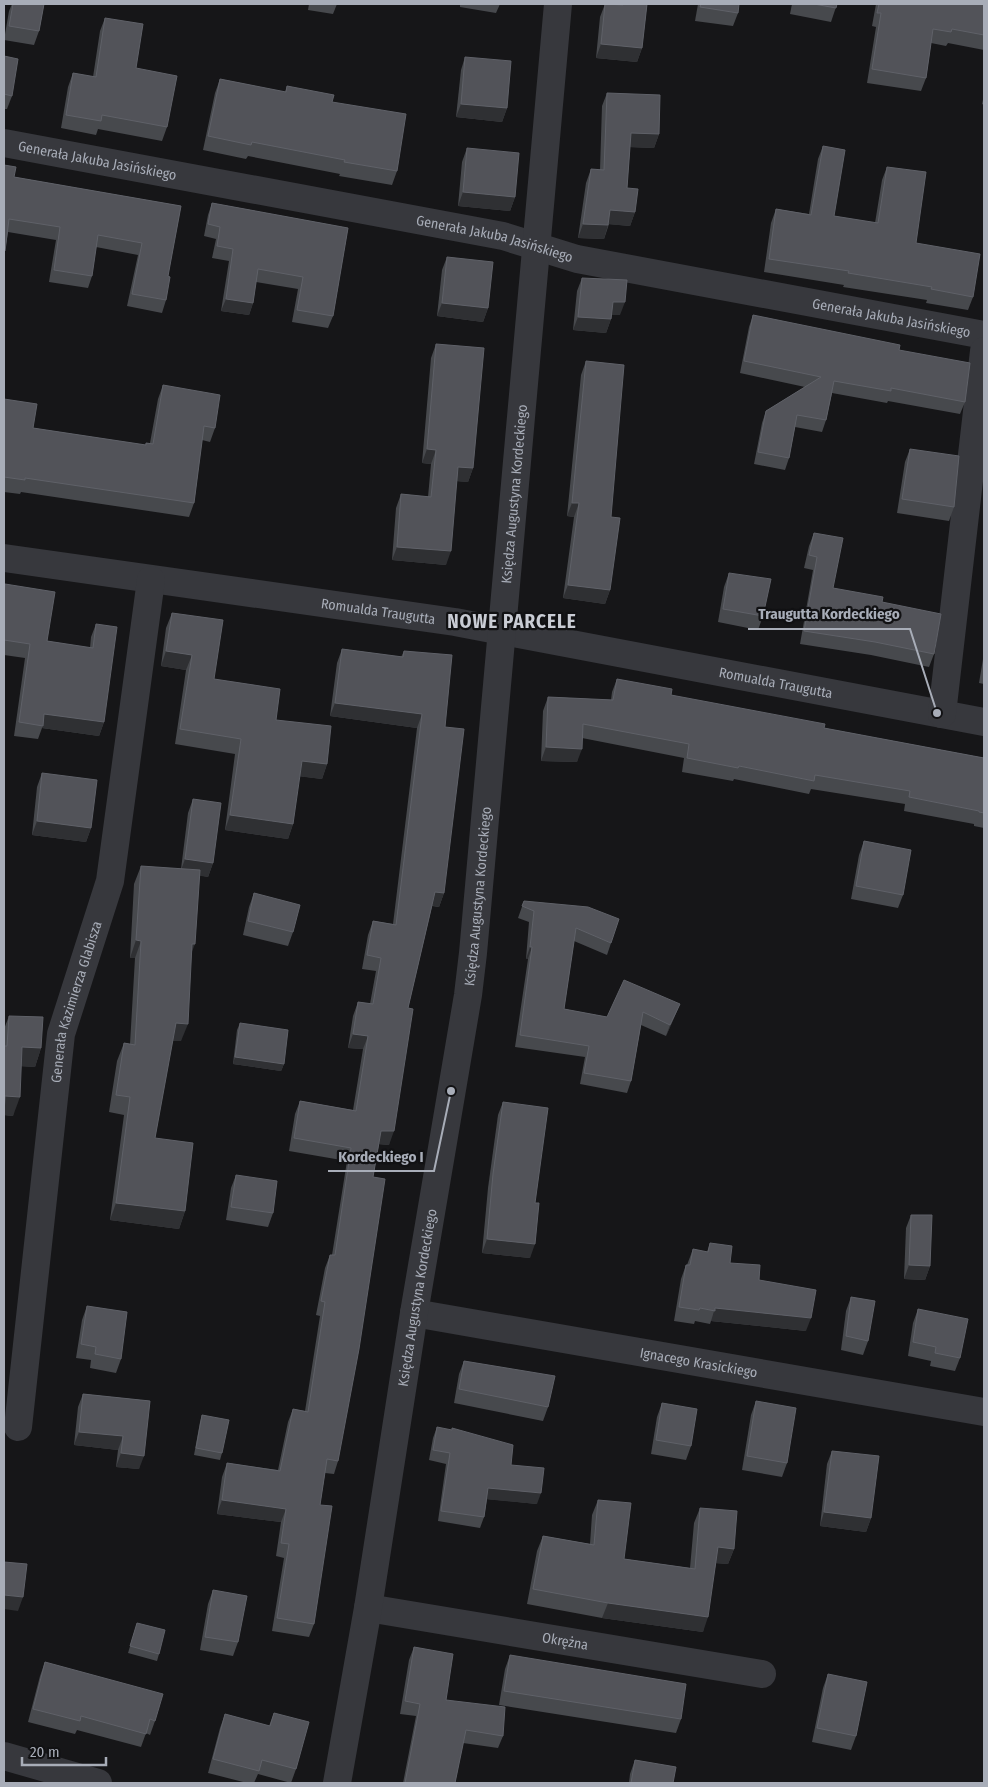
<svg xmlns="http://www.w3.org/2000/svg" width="988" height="1787" font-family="'Fira Sans Condensed',sans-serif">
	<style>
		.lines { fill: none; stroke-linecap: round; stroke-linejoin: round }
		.minor { stroke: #37383d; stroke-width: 28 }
		.wall { fill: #47494d }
		.shaded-wall { fill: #2f3033 }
		.building { fill: #525359; stroke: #5f6168 }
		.labels { text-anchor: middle; stroke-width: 4.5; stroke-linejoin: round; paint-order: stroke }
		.street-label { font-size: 14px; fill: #a8adb8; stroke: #111113 }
		.district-label { font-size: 19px; font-weight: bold; letter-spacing: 1px; fill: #c9ccd4; stroke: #111113 }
		.leader { fill: none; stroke: #a8adb8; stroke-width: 2 }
		.callout-dot { fill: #a8adb8; stroke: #111113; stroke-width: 2 }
		.callout-label { font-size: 15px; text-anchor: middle; font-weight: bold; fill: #a8adb8; stroke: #111113; stroke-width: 4.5; stroke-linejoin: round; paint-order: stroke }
	</style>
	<rect width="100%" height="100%" fill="#161618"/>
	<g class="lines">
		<!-- minor -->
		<g class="minor">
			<path id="s1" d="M 4,143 L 503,236 L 577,259 L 984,335"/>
			<path id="s2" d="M 4,558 L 455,622 L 984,722"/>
			<path d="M 942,714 L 984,351"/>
			<path id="s3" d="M 414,1313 L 984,1412"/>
			<path id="s4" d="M 18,1427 L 61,1034 L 110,881 L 151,580"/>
			<path id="s5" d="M 368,1608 L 762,1674"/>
			<path d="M 4,1756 L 98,1783"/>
			<path id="s6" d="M 337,1783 L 368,1608 L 414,1313 L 468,995 L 473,953 L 558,4"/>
		</g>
	</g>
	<!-- wall -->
	<g class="wall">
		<path d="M 12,4 L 44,4 L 39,31 L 34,45 L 4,40 L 9,11 Z"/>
		<path d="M 309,4 L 337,4 L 333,14 L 308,10 Z"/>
		<path d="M 460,4 L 500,4 L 496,13 L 460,7 Z"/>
		<path d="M 605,4 L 619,5 L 619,4 L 647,4 L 642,48 L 637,62 L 596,58 L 600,17 Z"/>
		<path d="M 698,4 L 739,4 L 738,13 L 733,26 L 695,21 Z"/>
		<path d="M 792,4 L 837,4 L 831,22 L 790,14 Z"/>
		<path d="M 876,4 L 984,4 L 984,50 L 948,43 L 946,46 L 931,43 L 926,78 L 921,91 L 867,83 L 876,27 L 872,26 Z"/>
		<path d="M 105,18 L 136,68 L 167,127 L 162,141 L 98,129 L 96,135 L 61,128 L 68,87 L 73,73 L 93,77 L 100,31 Z"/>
		<path d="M 4,56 L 12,96 L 7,109 L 4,109 Z"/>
		<path d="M 465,57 L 507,108 L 502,122 L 456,117 L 461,70 Z"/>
		<path d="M 220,79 L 285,92 L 287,86 L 332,102 L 397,171 L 392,185 L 339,176 L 340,174 L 248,156 L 246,159 L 203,150 L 215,93 Z"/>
		<path d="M 607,93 L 659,134 L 654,148 L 630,147 L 627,188 L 635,212 L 630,226 L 609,224 L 604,239 L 578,238 L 586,183 L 591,169 L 600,170 L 602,106 Z"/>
		<path d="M 984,95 L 984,105 L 982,104 Z"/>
		<path d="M 823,146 L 834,216 L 875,223 L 882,180 L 887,167 L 916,243 L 973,297 L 968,310 L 926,303 L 927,300 L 843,287 L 844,285 L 764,272 L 771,223 L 776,209 L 809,214 L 818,159 Z"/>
		<path d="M 467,148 L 515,197 L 510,211 L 458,206 L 462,162 Z"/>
		<path d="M 4,165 L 14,177 L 181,206 L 168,276 L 166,300 L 162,313 L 127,306 L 138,255 L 96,247 L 92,276 L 88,288 L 49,282 L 56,240 L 8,232 L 5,251 L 4,255 Z"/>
		<path d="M 212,203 L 348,228 L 333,316 L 328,328 L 292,322 L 298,289 L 256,282 L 253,303 L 249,315 L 221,311 L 229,261 L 212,258 L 216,239 L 204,236 L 208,215 Z"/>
		<path d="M 447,257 L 488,308 L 483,322 L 437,316 L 442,270 Z"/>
		<path d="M 582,278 L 620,315 L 612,315 L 611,319 L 606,333 L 573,330 L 577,291 Z"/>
		<path d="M 753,315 L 899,350 L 965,402 L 960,414 L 888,401 L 887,403 L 832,393 L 826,420 L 822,432 L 795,427 L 789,458 L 785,470 L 754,464 L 762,423 L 766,411 L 805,387 L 740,373 L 749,327 Z"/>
		<path d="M 436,344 L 473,468 L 468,482 L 457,481 L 446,565 L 392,560 L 396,508 L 401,494 L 428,497 L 431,464 L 422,463 L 431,358 Z"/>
		<path d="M 586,361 L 611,517 L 610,590 L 605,604 L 563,598 L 574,517 L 567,516 L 581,375 Z"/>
		<path d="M 163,385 L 215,428 L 210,442 L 202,440 L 194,503 L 189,517 L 21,492 L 20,494 L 4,492 L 4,399 L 33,428 L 145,445 L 146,443 L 150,443 L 158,399 Z"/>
		<path d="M 910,449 L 954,507 L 949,521 L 897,513 L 905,462 Z"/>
		<path d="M 814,533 L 833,588 L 934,654 L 929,667 L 871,655 L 800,644 L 813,570 L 804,568 L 809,546 Z"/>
		<path d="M 729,573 L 763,616 L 758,630 L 718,622 L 724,587 Z"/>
		<path d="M 5,584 L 47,641 L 90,648 L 91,637 L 96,624 L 104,722 L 99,736 L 42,728 L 38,739 L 14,736 L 25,658 L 4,655 L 4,588 Z"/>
		<path d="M 172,613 L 214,679 L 276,720 L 327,764 L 322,779 L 299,776 L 293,824 L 288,839 L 225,830 L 235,754 L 175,744 L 186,670 L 161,666 L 166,628 Z"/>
		<path d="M 342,649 L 401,657 L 404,651 L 445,727 L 444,893 L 439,907 L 432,906 L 408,1008 L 389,1145 L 379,1144 L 373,1177 L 338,1461 L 334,1474 L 325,1473 L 320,1505 L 314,1624 L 309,1637 L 272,1631 L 284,1558 L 276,1556 L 281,1522 L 217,1514 L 222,1477 L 227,1463 L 278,1470 L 288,1422 L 293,1409 L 305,1411 L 320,1316 L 316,1315 L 325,1268 L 330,1255 L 332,1255 L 347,1161 L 289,1151 L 295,1114 L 300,1101 L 353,1110 L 363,1049 L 348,1048 L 353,1016 L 358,1002 L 370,1004 L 376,971 L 362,969 L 368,935 L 373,921 L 393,924 L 417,728 L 330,716 L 337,663 Z"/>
		<path d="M 984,653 L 984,684 L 979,683 Z"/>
		<path d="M 617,679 L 671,695 L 824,728 L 984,758 L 984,828 L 974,826 L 974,824 L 904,811 L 905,804 L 811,789 L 809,794 L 734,779 L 733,781 L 682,772 L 684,758 L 582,738 L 577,762 L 541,761 L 543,711 L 548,697 L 611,700 L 612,692 Z"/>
		<path d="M 42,773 L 91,828 L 86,842 L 32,835 L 37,787 Z"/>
		<path d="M 193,799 L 213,863 L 208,877 L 199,875 L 181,1041 L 172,1041 L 155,1138 L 185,1211 L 179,1229 L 110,1220 L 124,1115 L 109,1112 L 117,1061 L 124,1043 L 130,1044 L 135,958 L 130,958 L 134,884 L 141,866 L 181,869 L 188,813 Z"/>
		<path d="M 864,841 L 903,895 L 898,908 L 851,899 L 859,855 Z"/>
		<path d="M 254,893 L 293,932 L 288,946 L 243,935 L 249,907 Z"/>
		<path d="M 524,901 L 611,943 L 607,955 L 574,941 L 564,1009 L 607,1017 L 680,1004 L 666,1036 L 641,1025 L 631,1081 L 627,1093 L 580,1084 L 585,1057 L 515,1047 L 528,959 L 526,959 L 529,922 L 518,918 Z"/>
		<path d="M 9,1016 L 41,1048 L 35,1067 L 21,1066 L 13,1116 L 4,1115 L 4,1029 Z"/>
		<path d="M 240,1023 L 284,1064 L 281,1071 L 233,1064 L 237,1030 Z"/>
		<path d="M 503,1102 L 535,1203 L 530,1258 L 482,1253 L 488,1188 L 498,1115 Z"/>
		<path d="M 236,1175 L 273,1213 L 268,1227 L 226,1220 L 231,1188 Z"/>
		<path d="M 911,1215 L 930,1266 L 925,1280 L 904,1279 L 906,1228 Z"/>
		<path d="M 710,1243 L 730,1263 L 759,1280 L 806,1331 L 711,1321 L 710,1324 L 695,1321 L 694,1324 L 674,1321 L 681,1279 L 686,1265 L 687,1265 L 693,1249 L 707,1252 Z"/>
		<path d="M 851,1297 L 868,1341 L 863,1355 L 841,1350 L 846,1311 Z"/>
		<path d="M 87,1306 L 121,1359 L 116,1373 L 90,1368 L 91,1360 L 76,1358 L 82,1320 Z"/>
		<path d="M 918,1309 L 960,1358 L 955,1371 L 930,1366 L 931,1361 L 908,1356 L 913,1323 Z"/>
		<path d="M 464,1361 L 548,1407 L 543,1421 L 454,1403 L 459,1374 Z"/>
		<path d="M 83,1394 L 150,1401 L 139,1469 L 116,1467 L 118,1450 L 74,1445 L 78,1407 Z"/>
		<path d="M 756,1401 L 787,1463 L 782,1477 L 742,1470 L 751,1415 Z"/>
		<path d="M 662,1403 L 691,1446 L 686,1460 L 651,1454 L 657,1417 Z"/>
		<path d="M 202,1415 L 222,1453 L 220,1460 L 194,1455 L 200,1422 Z"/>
		<path d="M 437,1427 L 511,1465 L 537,1504 L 487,1499 L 484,1517 L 480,1528 L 438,1521 L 446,1464 L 429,1460 L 433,1438 Z"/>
		<path d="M 832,1451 L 871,1518 L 866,1532 L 820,1526 L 827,1464 Z"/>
		<path d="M 598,1500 L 624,1559 L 690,1568 L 694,1523 L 700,1508 L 734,1549 L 728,1564 L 716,1563 L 703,1632 L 602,1618 L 527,1604 L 537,1551 L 543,1536 L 590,1544 L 592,1515 Z"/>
		<path d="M 213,1590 L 238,1642 L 233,1656 L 200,1650 L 208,1604 Z"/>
		<path d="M 137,1623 L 159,1654 L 157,1661 L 128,1653 Z"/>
		<path d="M 414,1647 L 446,1700 L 503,1736 L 498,1748 L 463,1743 L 455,1783 L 403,1783 L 416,1716 L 400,1714 L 409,1660 Z"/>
		<path d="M 510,1655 L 681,1719 L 676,1733 L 499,1705 L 505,1669 Z"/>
		<path d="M 45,1662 L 155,1721 L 150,1735 L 146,1733 L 141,1747 L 77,1730 L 75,1734 L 28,1722 L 40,1676 Z"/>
		<path d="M 828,1674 L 856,1736 L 851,1750 L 812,1742 L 823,1688 Z"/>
		<path d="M 274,1713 L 296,1769 L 291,1783 L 258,1774 L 254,1783 L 247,1783 L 208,1773 L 220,1728 L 225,1714 L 269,1726 Z"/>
		<path d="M 635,1760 L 673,1783 L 629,1783 L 630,1774 Z"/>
	</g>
	<!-- shaded-wall -->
	<g class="shaded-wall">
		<path d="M 601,44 L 642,48 L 637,62 L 596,58 Z"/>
		<path d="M 461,104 L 507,108 L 502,122 L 456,117 Z"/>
		<path d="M 631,133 L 659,134 L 654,148 L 626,147 Z"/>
		<path d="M 463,192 L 515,197 L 510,211 L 458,206 Z"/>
		<path d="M 610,210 L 635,212 L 630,226 L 606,224 Z"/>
		<path d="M 583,224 L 608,225 L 604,239 L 578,238 Z"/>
		<path d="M 226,299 L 253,303 L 249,315 L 221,311 Z"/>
		<path d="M 613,302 L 625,302 L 620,315 L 608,315 Z"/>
		<path d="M 442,303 L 488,308 L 483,322 L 437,316 Z"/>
		<path d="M 578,317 L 611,319 L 606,333 L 573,330 Z"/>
		<path d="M 427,449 L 436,450 L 431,464 L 422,463 Z"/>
		<path d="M 458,467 L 473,468 L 468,482 L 453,481 Z"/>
		<path d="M 572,503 L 579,503 L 574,517 L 567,516 Z"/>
		<path d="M 397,547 L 451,551 L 446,565 L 392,560 Z"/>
		<path d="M 568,585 L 610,590 L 605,604 L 563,598 Z"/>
		<path d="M 166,651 L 192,655 L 186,670 L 161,666 Z"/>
		<path d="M 335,703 L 422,714 L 417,728 L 330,716 Z"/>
		<path d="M 44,714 L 104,722 L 99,736 L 42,728 Z"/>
		<path d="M 546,747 L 582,749 L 577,762 L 541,761 Z"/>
		<path d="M 302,761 L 327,764 L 322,779 L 296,776 Z"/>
		<path d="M 230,815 L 293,824 L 288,839 L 225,830 Z"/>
		<path d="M 37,821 L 91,828 L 86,842 L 32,835 Z"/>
		<path d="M 185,859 L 213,863 L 208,877 L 180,873 Z"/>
		<path d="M 435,892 L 444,893 L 439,907 L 430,905 Z"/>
		<path d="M 136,940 L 141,941 L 135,958 L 130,958 Z"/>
		<path d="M 192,944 L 195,944 L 188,962 Z"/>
		<path d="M 530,947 L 532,947 L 528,959 L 526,959 Z"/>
		<path d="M 680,1004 L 675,1016 L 666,1036 L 670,1025 Z"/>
		<path d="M 176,1023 L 188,1024 L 181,1041 L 169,1041 Z"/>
		<path d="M 353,1034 L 368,1036 L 363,1049 L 348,1048 Z"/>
		<path d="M 22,1047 L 41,1048 L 35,1067 L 15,1066 Z"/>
		<path d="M 235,1057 L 284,1064 L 281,1071 L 233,1064 Z"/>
		<path d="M 5,1096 L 20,1097 L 13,1116 L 4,1115 L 4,1099 Z"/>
		<path d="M 381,1131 L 394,1131 L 389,1145 L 376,1144 Z"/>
		<path d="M 116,1203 L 185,1211 L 179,1229 L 110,1220 Z"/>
		<path d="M 487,1239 L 535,1244 L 530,1258 L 482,1253 Z"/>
		<path d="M 909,1265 L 930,1266 L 925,1280 L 904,1279 Z"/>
		<path d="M 715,1308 L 811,1318 L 806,1331 L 711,1321 Z"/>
		<path d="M 79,1432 L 123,1436 L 118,1450 L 74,1445 Z"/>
		<path d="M 121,1453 L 144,1456 L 139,1469 L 116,1467 Z"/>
		<path d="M 488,1488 L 541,1493 L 537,1504 L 484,1499 Z"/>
		<path d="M 222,1500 L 286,1509 L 281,1522 L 217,1514 Z"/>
		<path d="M 824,1512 L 871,1518 L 866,1532 L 820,1526 Z"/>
		<path d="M 718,1547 L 734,1549 L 728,1564 L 712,1563 Z"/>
		<path d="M 4,1595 L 23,1597 L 18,1611 L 4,1609 Z"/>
		<path d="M 608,1603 L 708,1617 L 703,1632 L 602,1618 Z"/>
	</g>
	<!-- building -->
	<g class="building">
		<path d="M 13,4 L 44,4 L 39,31 L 9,26 Z"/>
		<path d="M 605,4 L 623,5 L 623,4 L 647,4 L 642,48 L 601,44 Z"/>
		<path d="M 701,4 L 739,4 L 738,13 L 700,7 Z"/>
		<path d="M 814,4 L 837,4 L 836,8 Z"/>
		<path d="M 879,4 L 984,4 L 984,35 L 952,29 L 951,32 L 933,29 L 926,78 L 872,69 L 881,13 L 877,13 Z"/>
		<path d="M 105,18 L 143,24 L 136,68 L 177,76 L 167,127 L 102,115 L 101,121 L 66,115 L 73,73 L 96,77 Z"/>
		<path d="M 4,56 L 18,59 L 12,96 L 4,94 Z"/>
		<path d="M 465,57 L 511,61 L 507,108 L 461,104 Z"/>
		<path d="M 220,79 L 286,92 L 287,86 L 334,95 L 332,102 L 406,114 L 397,171 L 344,162 L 345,160 L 252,142 L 251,145 L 208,136 Z"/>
		<path d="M 607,93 L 660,95 L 659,134 L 631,133 L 627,188 L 638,189 L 635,212 L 610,210 L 608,225 L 583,224 L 591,169 L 604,170 Z"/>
		<path d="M 823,146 L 845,150 L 834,216 L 878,223 L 887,167 L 926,172 L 916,243 L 980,254 L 973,297 L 931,289 L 932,287 L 848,273 L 849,271 L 769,259 L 776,209 L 811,215 Z"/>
		<path d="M 467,148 L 519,153 L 515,197 L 463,192 Z"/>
		<path d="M 4,165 L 16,167 L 14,177 L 181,206 L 168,276 L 170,277 L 166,300 L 132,294 L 142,243 L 98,235 L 92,276 L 54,270 L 60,227 L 9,219 L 5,251 L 4,251 Z"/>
		<path d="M 212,203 L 348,228 L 333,316 L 297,310 L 303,277 L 258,269 L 253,303 L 226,299 L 233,249 L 217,246 L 220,227 L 208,224 Z"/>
		<path d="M 447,257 L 493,262 L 488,308 L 442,303 Z"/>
		<path d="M 582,278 L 627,280 L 625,302 L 613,302 L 611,319 L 578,317 Z"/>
		<path d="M 753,315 L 900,345 L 899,350 L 970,363 L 965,402 L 891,388 L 891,391 L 834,381 L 826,420 L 797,415 L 789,458 L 758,452 L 766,411 L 821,377 L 744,361 Z"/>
		<path d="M 436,344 L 484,348 L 473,468 L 458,467 L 451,551 L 397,547 L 401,494 L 431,497 L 436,450 L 427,449 Z"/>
		<path d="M 586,361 L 624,365 L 611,517 L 620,518 L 610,590 L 568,585 L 579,503 L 572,503 Z"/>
		<path d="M 163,385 L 220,395 L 215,428 L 204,426 L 194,503 L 25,478 L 25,480 L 4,477 L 4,399 L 37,404 L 33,428 L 146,445 L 146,443 L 153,444 Z"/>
		<path d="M 910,449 L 959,456 L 954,507 L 902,499 Z"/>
		<path d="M 814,533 L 843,538 L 833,588 L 883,597 L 882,602 L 941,614 L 934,654 L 875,642 L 804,631 L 817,557 L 809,555 Z"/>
		<path d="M 729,573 L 771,579 L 763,616 L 723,609 Z"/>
		<path d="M 5,584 L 55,592 L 47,641 L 93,648 L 96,624 L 117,627 L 104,722 L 44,714 L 43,726 L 19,722 L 30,644 L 4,640 L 4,594 Z"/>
		<path d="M 172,613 L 223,620 L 214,679 L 280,689 L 276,720 L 331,726 L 327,764 L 302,761 L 293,824 L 230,815 L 241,739 L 180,729 L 192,655 L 166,651 Z"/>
		<path d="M 342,649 L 403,657 L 404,651 L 452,655 L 445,727 L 464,729 L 444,893 L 435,892 L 408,1008 L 413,1009 L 394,1131 L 381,1131 L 373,1177 L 385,1179 L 359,1349 L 338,1461 L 327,1459 L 320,1505 L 332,1506 L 314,1624 L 277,1618 L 289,1544 L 281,1543 L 286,1509 L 222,1500 L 227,1463 L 280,1471 L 293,1409 L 308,1412 L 325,1302 L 321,1301 L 330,1255 L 335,1255 L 351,1148 L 294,1138 L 300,1101 L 356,1111 L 368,1036 L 353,1034 L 358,1002 L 373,1004 L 381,958 L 367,955 L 373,921 L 396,925 L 422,714 L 335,703 Z"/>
		<path d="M 617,679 L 672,689 L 671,695 L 825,724 L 824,728 L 984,758 L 984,813 L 979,812 L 979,811 L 909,797 L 910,791 L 815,775 L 814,781 L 739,766 L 738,768 L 687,758 L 689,744 L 583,724 L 582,749 L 546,747 L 548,697 L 613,700 Z"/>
		<path d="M 42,773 L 97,780 L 91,828 L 37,821 Z"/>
		<path d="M 193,799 L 221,803 L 213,863 L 185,859 Z"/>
		<path d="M 864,841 L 911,850 L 903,895 L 856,886 Z"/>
		<path d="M 141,866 L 200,870 L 195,944 L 192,944 L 188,1024 L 176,1023 L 155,1138 L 193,1143 L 185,1211 L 116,1203 L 130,1097 L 116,1095 L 124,1043 L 135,1045 L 141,941 L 136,940 Z"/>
		<path d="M 254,893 L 300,905 L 293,932 L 248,921 Z"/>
		<path d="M 524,901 L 588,907 L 619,919 L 611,943 L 576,928 L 564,1009 L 607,1017 L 624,980 L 680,1004 L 670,1025 L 643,1012 L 631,1081 L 584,1073 L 589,1046 L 520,1035 L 532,947 L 530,947 L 534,911 L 522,906 Z"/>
		<path d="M 9,1016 L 43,1017 L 41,1048 L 22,1047 L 20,1097 L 5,1096 L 4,1115 L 4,1046 L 7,1046 Z"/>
		<path d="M 240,1023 L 288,1030 L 284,1064 L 235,1057 Z"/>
		<path d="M 503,1102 L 548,1108 L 535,1203 L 539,1203 L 535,1244 L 487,1239 L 493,1174 Z"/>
		<path d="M 236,1175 L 277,1181 L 273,1213 L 231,1207 Z"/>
		<path d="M 911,1215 L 932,1215 L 930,1266 L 909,1265 Z"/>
		<path d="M 710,1243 L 732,1246 L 730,1263 L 760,1265 L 759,1280 L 816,1290 L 811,1318 L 715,1308 L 715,1311 L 700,1308 L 699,1310 L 679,1307 L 686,1265 L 690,1265 L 693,1249 L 708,1252 Z"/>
		<path d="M 851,1297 L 875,1301 L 868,1341 L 846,1336 Z"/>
		<path d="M 87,1306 L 127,1312 L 121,1359 L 95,1354 L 96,1347 L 81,1344 Z"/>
		<path d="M 918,1309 L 968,1319 L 960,1358 L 935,1353 L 936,1347 L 913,1342 Z"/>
		<path d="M 464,1361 L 555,1376 L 548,1407 L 459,1389 Z"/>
		<path d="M 83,1394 L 150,1401 L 144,1456 L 121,1453 L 123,1436 L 79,1432 Z"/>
		<path d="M 756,1401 L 796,1408 L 787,1463 L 747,1456 Z"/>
		<path d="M 662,1403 L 697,1409 L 691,1446 L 656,1440 Z"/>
		<path d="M 202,1415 L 229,1420 L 222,1453 L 196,1448 Z"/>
		<path d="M 437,1427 L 452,1430 L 452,1428 L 513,1445 L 511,1465 L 544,1468 L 541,1493 L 488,1488 L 484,1517 L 441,1511 L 450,1453 L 433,1450 Z"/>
		<path d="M 832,1451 L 879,1456 L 871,1518 L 824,1512 Z"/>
		<path d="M 598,1500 L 631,1503 L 624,1559 L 695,1569 L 700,1508 L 737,1511 L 734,1549 L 718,1547 L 708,1617 L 608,1603 L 533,1589 L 543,1536 L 594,1545 Z"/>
		<path d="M 4,1562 L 27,1564 L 23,1597 L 4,1595 Z"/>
		<path d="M 213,1590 L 247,1596 L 238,1642 L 205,1637 Z"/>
		<path d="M 137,1623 L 165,1630 L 159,1654 L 130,1646 Z"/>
		<path d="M 414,1647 L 453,1654 L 446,1700 L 505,1707 L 503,1736 L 466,1730 L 455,1783 L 405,1783 L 420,1704 L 405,1701 Z"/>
		<path d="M 510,1655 L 686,1684 L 681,1719 L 504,1691 Z"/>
		<path d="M 45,1662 L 163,1694 L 155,1721 L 150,1719 L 146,1734 L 81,1716 L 80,1721 L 33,1709 Z"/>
		<path d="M 828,1674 L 867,1682 L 856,1736 L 817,1728 Z"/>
		<path d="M 274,1713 L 309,1722 L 296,1769 L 262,1760 L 259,1771 L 213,1759 L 225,1714 L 270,1726 Z"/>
		<path d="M 635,1760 L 676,1767 L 673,1783 L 631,1783 Z"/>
	</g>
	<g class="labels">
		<!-- street labels -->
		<g class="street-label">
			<text dy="5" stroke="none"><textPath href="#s1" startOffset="95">Generała Jakuba Jasińskiego</textPath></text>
			<text dy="5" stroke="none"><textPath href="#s1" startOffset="500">Generała Jakuba Jasińskiego</textPath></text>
			<text dy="5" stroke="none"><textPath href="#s1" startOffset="905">Generała Jakuba Jasińskiego</textPath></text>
			<text dy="5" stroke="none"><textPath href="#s6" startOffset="1302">Księdza Augustyna Kordeckiego</textPath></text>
			<text dy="5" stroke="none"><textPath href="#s2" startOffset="378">Romualda Traugutta</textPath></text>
			<text dy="5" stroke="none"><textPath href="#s2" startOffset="782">Romualda Traugutta</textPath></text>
			<text dy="5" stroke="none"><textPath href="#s6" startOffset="898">Księdza Augustyna Kordeckiego</textPath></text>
			<text dy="5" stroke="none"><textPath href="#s4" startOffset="430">Generała Kazimierza Glabisza</textPath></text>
			<text dy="5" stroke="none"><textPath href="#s6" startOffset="492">Księdza Augustyna Kordeckiego</textPath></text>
			<text dy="5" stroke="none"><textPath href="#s3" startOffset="289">Ignacego Krasickiego</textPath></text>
			<text dy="5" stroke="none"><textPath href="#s5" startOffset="200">Okrężna</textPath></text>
		</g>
		<!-- district labels -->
		<g class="district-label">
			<text x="512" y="628">NOWE PARCELE</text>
		</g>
	</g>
	<!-- callouts -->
	<path class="leader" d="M937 713L910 629H748M451 1091L434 1171H328"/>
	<g class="callout-dot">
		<circle cx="937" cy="713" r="5"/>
		<circle cx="451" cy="1091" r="5"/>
	</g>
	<g class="callout-label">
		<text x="829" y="619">Traugutta Kordeckiego</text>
		<text x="381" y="1162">Kordeckiego I</text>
	</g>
	<!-- border -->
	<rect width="988" height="1787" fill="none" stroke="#a8adb8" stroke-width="10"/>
	<!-- scale -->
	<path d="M22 1757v8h84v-8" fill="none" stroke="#a8adb8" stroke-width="2.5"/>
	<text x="30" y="1757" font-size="15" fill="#a8adb8" stroke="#111113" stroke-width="4" paint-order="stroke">20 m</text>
</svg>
